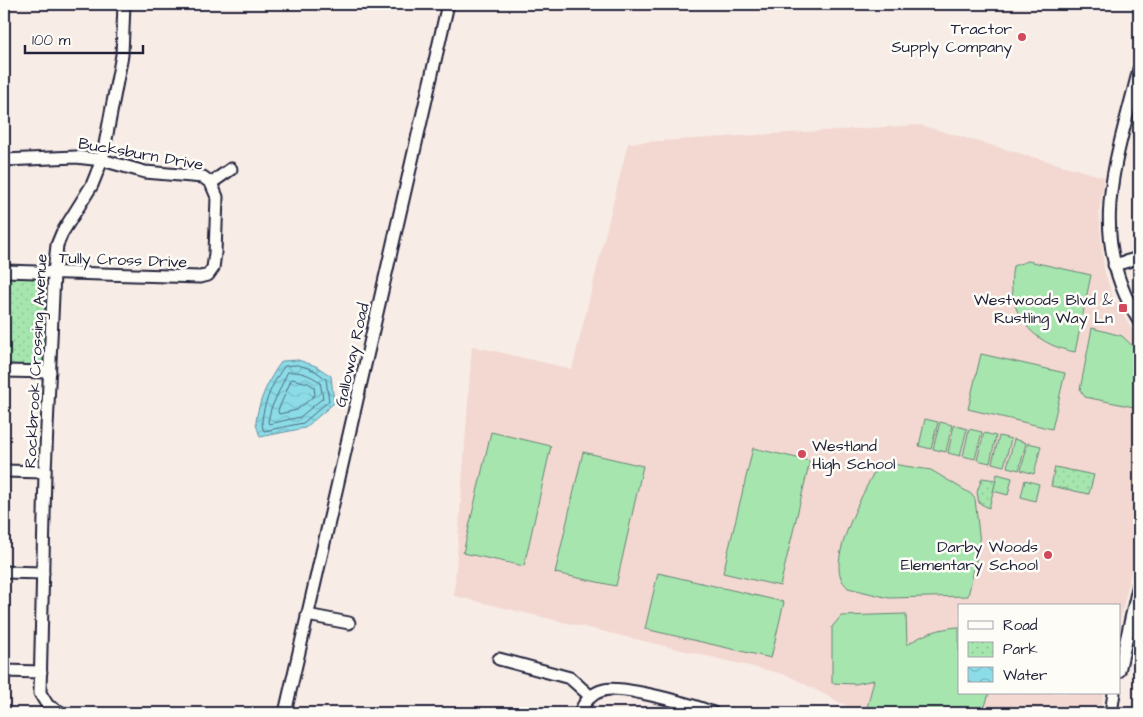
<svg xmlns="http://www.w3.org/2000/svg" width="1143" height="717" font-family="'Architects Daughter',sans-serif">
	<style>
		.built { fill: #f2d8d1 }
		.grass { fill: #a6e6ae; stroke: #648474 }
		.park { fill: url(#park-dots); stroke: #648474 }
		.water { fill: url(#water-waves); stroke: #6292a2 }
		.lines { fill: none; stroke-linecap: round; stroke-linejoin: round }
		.shore { stroke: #4c6c80; stroke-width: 1 }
		.minor-casing { stroke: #22223b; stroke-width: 15 }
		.minor { stroke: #fdfcf7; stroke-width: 11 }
		.poi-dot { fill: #d1495b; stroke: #fdfcf7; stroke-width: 2 }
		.labels { text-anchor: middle; stroke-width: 5; stroke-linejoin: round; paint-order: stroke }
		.poi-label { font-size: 16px; fill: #22223b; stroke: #fdfcf7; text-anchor: end }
		.street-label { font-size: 16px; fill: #22223b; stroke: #fdfcf7 }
	</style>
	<defs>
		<pattern id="park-dots" width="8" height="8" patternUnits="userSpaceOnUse" patternTransform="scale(1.25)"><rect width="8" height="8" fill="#a6e6ae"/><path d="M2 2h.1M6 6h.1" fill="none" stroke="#8fc597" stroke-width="1.8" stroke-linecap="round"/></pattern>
		<pattern id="water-waves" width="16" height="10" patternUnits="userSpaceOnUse" patternTransform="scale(1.25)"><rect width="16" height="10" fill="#8cdce7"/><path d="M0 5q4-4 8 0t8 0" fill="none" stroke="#78bcc7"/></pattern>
	</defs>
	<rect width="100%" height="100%" fill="#f8ece6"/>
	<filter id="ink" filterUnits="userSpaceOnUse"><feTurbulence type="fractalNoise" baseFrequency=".02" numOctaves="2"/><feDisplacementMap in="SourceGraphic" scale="10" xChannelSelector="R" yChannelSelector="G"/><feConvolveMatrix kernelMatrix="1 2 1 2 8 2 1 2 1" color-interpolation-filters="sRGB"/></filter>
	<g filter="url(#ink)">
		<!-- built -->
		<path class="built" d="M 920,125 L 1104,177 L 1099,214 L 1104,269 L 1112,295 L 1139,342 L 1139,538 L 1119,625 L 1119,606 L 959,606 L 959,693 L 1104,693 L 1099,713 L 860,713 L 787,675 L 454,596 L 472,346 L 572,369 L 628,143 Z"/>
		<!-- grass -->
		<g class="grass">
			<path d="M 1028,261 L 1091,275 L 1075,352 C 1030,344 1005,311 1013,266 Z"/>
			<path d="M 1092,328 L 1122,336 L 1139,352 L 1139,408 L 1085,397 L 1080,390 Z"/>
			<path d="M 981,354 L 1065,373 L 1052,429 L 968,409 Z"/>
			<path d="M 925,419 L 938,422 L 931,449 L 919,446 Z"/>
			<path d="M 940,422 L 952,425 L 946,452 L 933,449 Z"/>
			<path d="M 954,425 L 967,429 L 960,456 L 948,453 Z"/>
			<path d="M 969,429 L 982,432 L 975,459 L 963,456 Z"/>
			<path d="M 491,432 L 551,446 L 524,566 L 463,553 Z"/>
			<path d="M 984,433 L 996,436 L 990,463 L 977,460 Z"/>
			<path d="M 999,436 L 1011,439 L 1004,466 L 992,463 Z"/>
			<path d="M 1014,439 L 1026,443 L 1019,470 L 1007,467 Z"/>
			<path d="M 1028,443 L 1041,446 L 1034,474 L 1021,470 Z"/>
			<path d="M 753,448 L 810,461 L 780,586 L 723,573 Z"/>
			<path d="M 583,452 L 643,466 L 616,586 L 555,573 Z"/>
			<path d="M 879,462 L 931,470 L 971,494 L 975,499 L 980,543 L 968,596 L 889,598 L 848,588 C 846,585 842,582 841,578 C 830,552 867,487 879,462 Z"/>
			<path d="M 997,474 L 1012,478 L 1008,495 L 993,491 Z"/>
			<path d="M 1025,480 L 1039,484 L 1035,501 L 1021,497 Z"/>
			<path d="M 658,573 L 784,602 L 771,658 L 645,629 Z"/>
			<path d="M 906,614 L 907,645 C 922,634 941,628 959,627 L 959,693 L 989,693 L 983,713 L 888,713 L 867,708 L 874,680 L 855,684 L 832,683 L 832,627 L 841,616 Z"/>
		</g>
		<!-- park -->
		<g class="park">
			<path d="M 4,277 L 45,278 L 44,369 L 4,369 Z"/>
			<path d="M 1055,467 L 1094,475 L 1089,494 L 1051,486 Z"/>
			<path d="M 982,478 L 996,480 L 989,508 L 979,503 L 977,492 Z"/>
		</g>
		<!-- water -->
		<path class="water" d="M 298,360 L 316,366 L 331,376 L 334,403 L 305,428 L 260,437 C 259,432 256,427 256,422 C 258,402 270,376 282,361 Z"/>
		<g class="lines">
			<!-- shore -->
			<g class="shore">
				<path d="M 298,365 L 314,370 L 326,379 L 329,401 L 303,423 L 264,431 C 256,418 275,376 285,366 Z"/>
				<path d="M 288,372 C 300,371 310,375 320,382 L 323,398 L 300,417 L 269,424 L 268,421 L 271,409 Z"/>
				<path d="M 292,379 L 308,383 L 314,387 L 315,395 L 297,410 L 279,414 L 278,411 Z"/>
			</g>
			<!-- minor casing -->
			<g class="minor-casing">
				<g id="minor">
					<path d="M 1139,69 C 1117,160 1085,234 1139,321"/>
					<path d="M 4,160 L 76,157 L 102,160 L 145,172 L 203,177 L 211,183 L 217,197 L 215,253 L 213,268 L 208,275 L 200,277 L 4,271"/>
					<path d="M 211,183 L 231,169"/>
					<path d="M 1114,265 L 1139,258"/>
					<path d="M 4,371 L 50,372"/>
					<path d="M 4,471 L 45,472"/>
					<path d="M 4,572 L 43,573"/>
					<path d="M 307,615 L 349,623"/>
					<path d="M 499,659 L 570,678 L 590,696"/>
					<path d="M 4,671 L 41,672"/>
					<path d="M 1119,671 L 1139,584"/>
					<path d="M 62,713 L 48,706 L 40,693 L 45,472 L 54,273 L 57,245 L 62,233 L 92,185 L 102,160 L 122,55 L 124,4"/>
					<path d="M 285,713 L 448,4"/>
					<path d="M 580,713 C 584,702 592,693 604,690 C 622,685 694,705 713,713"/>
					<path d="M 1111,713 L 1114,693"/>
				</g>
			</g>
			<!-- minor -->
			<use href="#minor" class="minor"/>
		</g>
	</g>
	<!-- markers -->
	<g class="poi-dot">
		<circle cx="1022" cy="37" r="5"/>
		<rect x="1118" y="303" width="10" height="10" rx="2.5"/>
		<circle cx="802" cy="454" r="5"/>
		<circle cx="1048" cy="555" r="5"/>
	</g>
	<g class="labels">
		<!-- poi labels -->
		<g class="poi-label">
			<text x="1012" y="34">Tractor<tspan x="1012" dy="18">Supply Company</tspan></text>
			<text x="1113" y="305">Westwoods Blvd &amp;<tspan x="1113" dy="18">Rustling Way Ln</tspan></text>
			<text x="812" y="451" text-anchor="start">Westland<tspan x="812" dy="18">High School</tspan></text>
			<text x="1038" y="552">Darby Woods<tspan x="1038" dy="18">Elementary School</tspan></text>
		</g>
		<!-- street labels -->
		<g class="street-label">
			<text transform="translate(141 153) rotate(10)" y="6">Bucksburn Drive</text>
			<text transform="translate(123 259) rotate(2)" y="6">Tully Cross Drive</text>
			<text transform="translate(351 355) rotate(-77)" y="6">Galloway Road</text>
			<text transform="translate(35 361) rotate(-87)" y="6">Rockbrook Crossing Avenue</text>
		</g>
	</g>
	<!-- margin -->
	<rect width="1143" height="717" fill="none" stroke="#fdfcf7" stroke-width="20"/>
	<rect x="10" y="10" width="1123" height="697" fill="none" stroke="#22223b" stroke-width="2" filter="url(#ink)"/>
	<!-- legend -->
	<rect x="958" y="604" width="162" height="90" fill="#fdfcf7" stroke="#a5a5ac"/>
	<rect x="968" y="621" width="25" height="8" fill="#fdfcf7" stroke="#a5a5ac"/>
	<text x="1003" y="630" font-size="15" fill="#22223b">Road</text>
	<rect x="968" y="642" width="25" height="15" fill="url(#park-dots)" stroke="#a5a5ac"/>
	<text x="1003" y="654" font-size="15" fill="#22223b">Park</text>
	<rect x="968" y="667" width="25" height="15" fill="url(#water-waves)" stroke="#a5a5ac"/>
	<text x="1003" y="680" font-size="15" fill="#22223b">Water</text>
	<!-- scale -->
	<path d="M25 45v8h118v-8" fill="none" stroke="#22223b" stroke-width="2.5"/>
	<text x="32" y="45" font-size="15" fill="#22223b" stroke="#fdfcf7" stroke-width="4" paint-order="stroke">100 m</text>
</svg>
